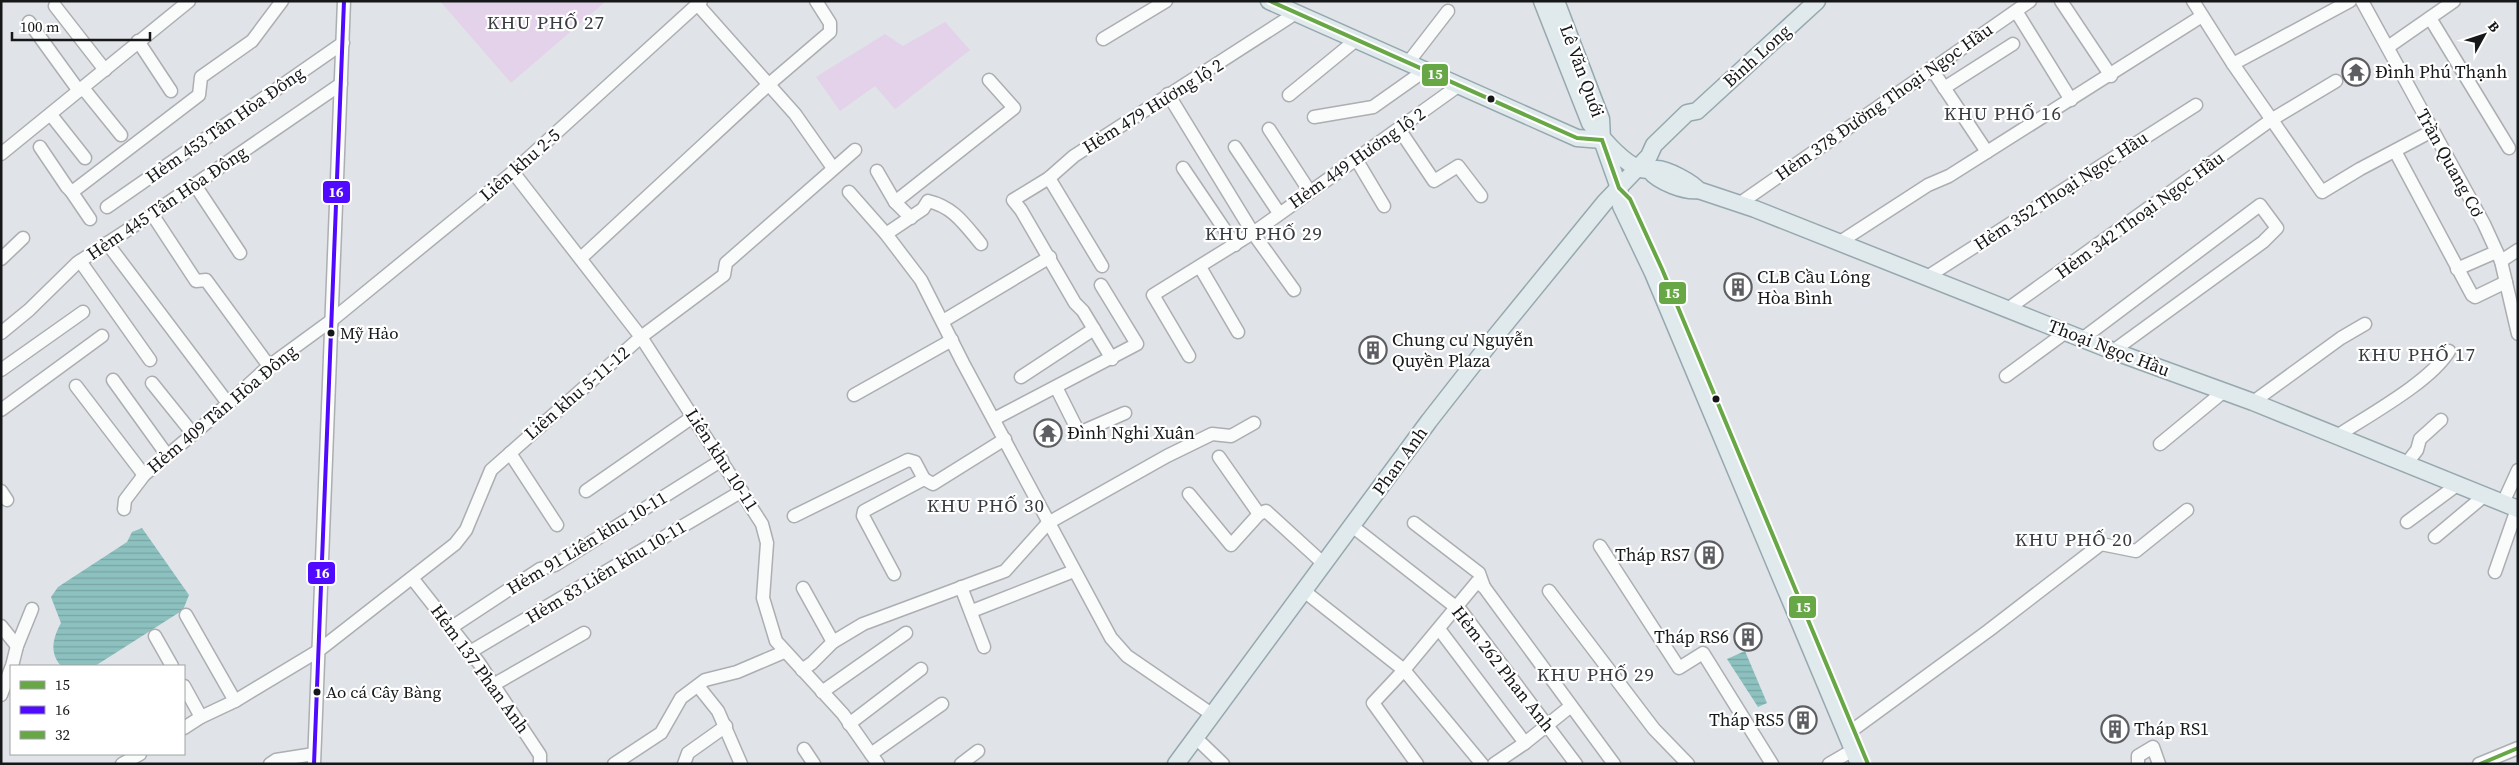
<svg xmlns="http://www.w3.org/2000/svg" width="2519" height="765" font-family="'Source Serif 4',serif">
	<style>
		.grass { fill: #e3d2ea }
		.water { fill: url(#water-rules) }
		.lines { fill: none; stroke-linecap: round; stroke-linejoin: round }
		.minor-casing { stroke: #acaeb1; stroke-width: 15 }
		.major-casing { stroke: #96a8af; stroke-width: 19 }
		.minor { stroke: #fafbfb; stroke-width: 12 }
		.major { stroke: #e0eaed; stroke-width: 16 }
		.bus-1-casing { stroke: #fff; stroke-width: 8 }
		.bus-2-casing { stroke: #fff; stroke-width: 8 }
		.bus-3-casing { stroke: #fff; stroke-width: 8 }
		.bus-1 { stroke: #67a745; stroke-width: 4 }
		.bus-2 { stroke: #4f0aff; stroke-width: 4 }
		.bus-3 { stroke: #67a745; stroke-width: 4 }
		.bus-dot { fill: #151719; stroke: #fff; stroke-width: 2 }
		.labels { text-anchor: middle; stroke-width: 4.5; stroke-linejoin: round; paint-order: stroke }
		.bus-label { font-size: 17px; fill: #151719; stroke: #fff; text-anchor: start }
		.street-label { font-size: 18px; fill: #151719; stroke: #fff }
		.poi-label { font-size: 18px; fill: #151719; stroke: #fff; text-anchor: start }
		.neighbourhood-label { font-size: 19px; letter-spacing: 1px; fill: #373b40; stroke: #fff }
		.line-badge { stroke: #fff; stroke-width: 2 }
		.badge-label { font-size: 14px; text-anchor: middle; font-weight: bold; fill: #fff }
	</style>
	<defs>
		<pattern id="water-rules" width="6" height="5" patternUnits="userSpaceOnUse" patternTransform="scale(1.25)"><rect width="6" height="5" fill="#8cc1c0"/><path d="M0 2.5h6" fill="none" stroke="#78a5a4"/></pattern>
	</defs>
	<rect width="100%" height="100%" fill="#e0e3e7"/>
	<!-- grass -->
	<g class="grass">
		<path d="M 440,1 L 606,1 L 511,83 Z"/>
		<path d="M 945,22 L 970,50 L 895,109 L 875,86 L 840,111 L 816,77 L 885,34 L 903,46 Z"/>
	</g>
	<!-- water -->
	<g class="water">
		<path d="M 142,528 L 189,595 L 183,610 L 95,666 L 61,666 C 49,652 53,638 61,623 L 51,597 L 58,587 L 127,542 L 132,532 Z"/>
		<path d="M 1745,651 L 1767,703 L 1758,707 L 1727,659 Z"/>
	</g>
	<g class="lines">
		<!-- minor casing -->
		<g class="minor-casing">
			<g id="minor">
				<path d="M 2061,1 L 2111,76"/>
				<path d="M 2193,1 L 2233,64 L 2322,192 L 2360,169 L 2432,131"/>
				<path d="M 2362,1 L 2484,224 L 2501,261 L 2518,334"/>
				<path d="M 698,5 L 795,114 L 833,168"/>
				<path d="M 55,6 L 105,70"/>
				<path d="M 2016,11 L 2071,100"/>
				<path d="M 2430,18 L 2509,148"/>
				<path d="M 29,22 L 79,91"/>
				<path d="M 1103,39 L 1166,1"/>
				<path d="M 138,41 L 171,91"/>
				<path d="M 2388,47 L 2454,1"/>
				<path d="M 1407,64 L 1448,11"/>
				<path d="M 2233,64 L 2350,1"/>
				<path d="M 1931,68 L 1987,152"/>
				<path d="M 83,88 L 121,135"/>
				<path d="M 1944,88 L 2013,44"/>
				<path d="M 1168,94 L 1253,233 L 1294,290"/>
				<path d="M 1289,95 L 1356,40"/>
				<path d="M 51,115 L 85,158"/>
				<path d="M 1314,117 L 1373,107 L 1424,71"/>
				<path d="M 1269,129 L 1310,192"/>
				<path d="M 1399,129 L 1434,181 L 1458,166 L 1481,196"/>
				<path d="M 40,147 L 67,187 L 71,191 L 76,189 L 199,95 L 201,77 L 252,41 L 282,1"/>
				<path d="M 1235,147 L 1279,213"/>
				<path d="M 2395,151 L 2472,295 L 2475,297 L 2506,282"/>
				<path d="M 1,154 L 189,1"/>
				<path d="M 1356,159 L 1384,206"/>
				<path d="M 1183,168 L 1235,245"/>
				<path d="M 877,171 L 895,202 L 911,218"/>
				<path d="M 513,172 L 641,337 L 762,524 L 767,543 L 763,598 L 776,641 L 843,714 L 878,764"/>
				<path d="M 1049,178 L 1102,266"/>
				<path d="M 195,185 L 240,253"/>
				<path d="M 71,191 L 90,219"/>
				<path d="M 849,192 L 886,234 L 921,280 L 963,363 L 1111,638 L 1127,656 L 1213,715"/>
				<path d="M 895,202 L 1014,108 L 989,80"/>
				<path d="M 1739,204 L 2030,1"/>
				<path d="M 107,207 L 343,43"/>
				<path d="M 152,214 L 196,281 L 206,280 L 269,366"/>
				<path d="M 886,234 L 923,209 L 928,201 C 954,207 965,225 981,244"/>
				<path d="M 1840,242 L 1928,185 L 1949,176 L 2202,16"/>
				<path d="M 107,243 L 227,402"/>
				<path d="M 581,258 L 768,85 L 830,32 L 830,23 L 816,1"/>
				<path d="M 1,259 L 23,238"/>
				<path d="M 80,261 L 150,360"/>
				<path d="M 2501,261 L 2518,250"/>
				<path d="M 1200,267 L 1238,332"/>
				<path d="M 2457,269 L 2496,252"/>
				<path d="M 1927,277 L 2196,105"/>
				<path d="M 2009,308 L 2271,120 L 2336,81"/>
				<path d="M 943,321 L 1050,257"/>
				<path d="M 1,333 L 29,310 L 77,263 L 152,214 L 341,84"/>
				<path d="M 2082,339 L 2260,205 L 2277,228 L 2263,242 L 2113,351"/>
				<path d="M 1189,356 L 1153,295 L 1253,233 L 1458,86"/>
				<path d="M 1112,359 L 1083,311 L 1075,303 L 1021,210 L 1013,200 L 1049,178 L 1074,156 L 1296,13"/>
				<path d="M 1,370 L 83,312"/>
				<path d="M 2006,376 L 2066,332"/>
				<path d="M 1021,377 L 1094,329"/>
				<path d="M 113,380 L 167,455"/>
				<path d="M 152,383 L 193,434"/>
				<path d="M 76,386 L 144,475"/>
				<path d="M 1056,387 L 1079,433 L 1125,413"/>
				<path d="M 854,395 L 952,340"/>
				<path d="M 2253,402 L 2341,338 L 2365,324"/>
				<path d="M 1,410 L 102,336"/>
				<path d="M 994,419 L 1137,344 L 1101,285"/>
				<path d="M 2337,436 C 2369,415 2430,382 2449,351"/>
				<path d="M 2160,444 L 2223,392"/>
				<path d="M 510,453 L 557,525"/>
				<path d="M 1219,457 L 1259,514"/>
				<path d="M 2406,464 L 2417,450 L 2420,439 L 2441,420"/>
				<path d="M 1,491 L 7,500"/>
				<path d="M 586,491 L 694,416"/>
				<path d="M 1189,494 L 1231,545 L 1259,514 L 1266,511 L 1324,564"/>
				<path d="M 2503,503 L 2518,470"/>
				<path d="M 124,509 L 125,500 L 144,475 L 211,419 L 269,366 L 332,320 L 513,172 L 701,1"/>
				<path d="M 794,516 L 908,460 L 915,462 L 924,479"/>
				<path d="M 2407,522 L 2457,485"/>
				<path d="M 1414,523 L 1479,573 L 1484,587"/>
				<path d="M 1352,526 L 1462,612 L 1576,764"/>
				<path d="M 2435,537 L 2484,496"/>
				<path d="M 1600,546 L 1679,668 L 1703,653 L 1772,764"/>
				<path d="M 2495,572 L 2517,509"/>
				<path d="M 894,574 L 863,516 L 864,511 L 924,479 L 933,484 L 1005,439"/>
				<path d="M 412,578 L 479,663 L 540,755 L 540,764"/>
				<path d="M 961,587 L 984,647"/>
				<path d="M 803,588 L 833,642"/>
				<path d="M 1304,591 L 1404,670 L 1482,764"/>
				<path d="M 1549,591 L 1654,729 L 1688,764"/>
				<path d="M 972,611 L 1074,571"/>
				<path d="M 186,615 L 235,701"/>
				<path d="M 1,626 L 17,646"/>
				<path d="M 452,627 L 540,569 L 555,565 L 722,460"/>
				<path d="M 1439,629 L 1525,743"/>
				<path d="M 155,636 L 172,666"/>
				<path d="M 470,652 L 742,491"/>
				<path d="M 12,666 L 17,646 L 32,609"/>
				<path d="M 802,670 L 812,663 L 833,642 L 863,624 L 1005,571 L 1048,523 L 1167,456 L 1212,434 L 1231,436 L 1254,423"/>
				<path d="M 493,685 L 584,633"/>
				<path d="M 184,686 L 201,717"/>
				<path d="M 698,686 L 718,711 L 741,764"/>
				<path d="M 822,692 L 906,633"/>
				<path d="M 1,695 L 11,668"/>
				<path d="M 849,724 L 921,669"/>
				<path d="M 184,728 L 201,717 L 235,701 L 318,651 L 455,544 L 466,530 L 491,470 L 641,337 L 724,275 L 726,263 L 855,150"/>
				<path d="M 1854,729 L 1988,631 L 2101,544 L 2136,551 L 2187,510"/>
				<path d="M 1195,737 L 1223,764"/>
				<path d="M 804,749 L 814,764"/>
				<path d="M 871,754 L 942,704"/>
				<path d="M 122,764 L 140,754"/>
				<path d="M 270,764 L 276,760 L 314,754"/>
				<path d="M 314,764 L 344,1"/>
				<path d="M 614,764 L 661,733 L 681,698 L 705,680 L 737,672 L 784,652"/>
				<path d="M 684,764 L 688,753 L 726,726"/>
				<path d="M 961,764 L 978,751"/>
				<path d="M 1417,764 L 1373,703 L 1404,670 L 1477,582 L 1484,587 L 1614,764"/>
				<path d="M 1494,764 L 1525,743 L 1571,706"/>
				<path d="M 1829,764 L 1853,750"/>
				<path d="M 2138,764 L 2138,756 L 2153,747 L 2159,764"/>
				<path d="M 2479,764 L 2518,748"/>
			</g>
		</g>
		<!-- major casing -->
		<g class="major-casing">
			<g id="major">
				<path d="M 1269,1 L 1577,138 L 1602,140"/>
				<path d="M 1542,1 L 1590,123 C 1601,137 1621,161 1638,168 C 1646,171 1650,170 1657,169 C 1667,169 1693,183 1698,190 C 1685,192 1659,182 1650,171"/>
				<path d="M 1556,1 L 1601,119 L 1602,140 L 1619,188 L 1621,206 L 1653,273 L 1859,764"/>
				<path d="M 1698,190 L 1755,209 L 2113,351 L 2253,402 L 2518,509"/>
				<path d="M 1176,764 L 1429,421 L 1494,338 L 1605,202 L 1649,156 L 1654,145 L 1687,113 L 1697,111 L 1817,1"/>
			</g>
		</g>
		<!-- minor -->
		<use href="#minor" class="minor"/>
		<!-- major -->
		<use href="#major" class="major"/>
		<!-- bus-1 casing -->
		<g class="bus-1-casing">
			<g id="bus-1">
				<path d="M 1270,1 L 1577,138 L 1602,140"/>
				<path d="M 1602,140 L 1619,188 L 1630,199 L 1662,269 L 1868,764"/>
			</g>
		</g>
		<!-- bus-2 casing -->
		<g class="bus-2-casing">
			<path id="bus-2" d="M 314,764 L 344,1"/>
		</g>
		<!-- bus-3 casing -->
		<g class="bus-3-casing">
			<path id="bus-3" d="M 2480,764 L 2518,748"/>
		</g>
		<!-- bus-1 -->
		<use href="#bus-1" class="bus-1"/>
		<!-- bus-2 -->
		<use href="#bus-2" class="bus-2"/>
		<!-- bus-3 -->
		<use href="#bus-3" class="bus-3"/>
	</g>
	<!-- icons -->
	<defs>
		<g id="temple-ring" transform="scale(1.4375)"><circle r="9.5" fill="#fff" stroke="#5c5e61" stroke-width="1.5"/><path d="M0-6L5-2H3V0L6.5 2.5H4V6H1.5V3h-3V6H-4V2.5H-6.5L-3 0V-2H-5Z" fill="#5c5e61"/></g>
		<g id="building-ring" transform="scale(1.4375)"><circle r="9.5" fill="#fff" stroke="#5c5e61" stroke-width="1.5"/><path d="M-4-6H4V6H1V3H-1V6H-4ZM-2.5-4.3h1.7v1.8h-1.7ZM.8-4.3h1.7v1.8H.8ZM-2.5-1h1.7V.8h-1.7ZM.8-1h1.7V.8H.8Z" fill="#5c5e61"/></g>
	</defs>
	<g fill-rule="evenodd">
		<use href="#temple-ring" x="2356" y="72"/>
		<use href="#building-ring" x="1738" y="287"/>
		<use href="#building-ring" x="1373" y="350"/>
		<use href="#temple-ring" x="1048" y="433"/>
		<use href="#building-ring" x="1709" y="555"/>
		<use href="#building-ring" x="1748" y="637"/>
		<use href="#building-ring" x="1803" y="720"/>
		<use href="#building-ring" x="2115" y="729"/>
	</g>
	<!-- markers -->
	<g class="bus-dot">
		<circle cx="1491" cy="99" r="4.5"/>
		<circle cx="331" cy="333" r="4.5"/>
		<circle cx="1716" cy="399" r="4.5"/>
		<circle cx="317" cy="692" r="4.5"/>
	</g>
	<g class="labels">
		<!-- bus labels -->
		<g class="bus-label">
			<text x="340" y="339">Mỹ Hảo</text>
			<text x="326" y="698">Ao cá Cây Bàng</text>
		</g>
		<!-- street labels -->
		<g class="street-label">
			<text transform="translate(1757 56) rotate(-42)" y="6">Bình Long</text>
			<text transform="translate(1582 71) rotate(70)" y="6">Lê Văn Quới</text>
			<text transform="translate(1884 102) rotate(-35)" y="6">Hẻm 378 Đường Thoại Ngọc Hầu</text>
			<text transform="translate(1153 106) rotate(-32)" y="6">Hẻm 479 Hương lộ 2</text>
			<text transform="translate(225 125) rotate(-35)" y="6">Hẻm 453 Tân Hòa Đông</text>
			<text transform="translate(1357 158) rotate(-35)" y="6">Hẻm 449 Hương lộ 2</text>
			<text transform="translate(2450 163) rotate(61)" y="6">Trần Quang Cơ</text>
			<text transform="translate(520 165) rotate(-41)" y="6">Liên khu 2-5</text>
			<text transform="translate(2061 191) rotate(-33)" y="6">Hẻm 352 Thoại Ngọc Hầu</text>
			<text transform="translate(167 203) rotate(-34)" y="6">Hẻm 445 Tân Hòa Đông</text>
			<text transform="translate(2140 215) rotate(-36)" y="6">Hẻm 342 Thoại Ngọc Hầu</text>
			<text transform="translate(2109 348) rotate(21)" y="6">Thoại Ngọc Hầu</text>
			<text transform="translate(577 393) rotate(-41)" y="6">Liên khu 5-11-12</text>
			<text transform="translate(222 409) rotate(-40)" y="6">Hẻm 409 Tân Hòa Đông</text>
			<text transform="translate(722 460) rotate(57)" y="6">Liên khu 10-11</text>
			<text transform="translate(1400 461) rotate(-54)" y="6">Phan Anh</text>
			<text transform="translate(587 543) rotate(-31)" y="6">Hẻm 91 Liên khu 10-11</text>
			<text transform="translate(606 572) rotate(-31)" y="6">Hẻm 83 Liên khu 10-11</text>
			<text transform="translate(480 669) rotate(54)" y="6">Hẻm 137 Phan Anh</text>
			<text transform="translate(1503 669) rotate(52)" y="6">Hẻm 262 Phan Anh</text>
		</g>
		<!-- poi labels -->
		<g class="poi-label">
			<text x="2375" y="78">Đình Phú Thạnh</text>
			<text x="1757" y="283">CLB Cầu Lông<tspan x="1757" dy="21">Hòa Bình</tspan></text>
			<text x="1392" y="346">Chung cư Nguyễn<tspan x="1392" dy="21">Quyền Plaza</tspan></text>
			<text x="1067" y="439">Đình Nghi Xuân</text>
			<text x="1690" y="561" text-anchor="end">Tháp RS7</text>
			<text x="1729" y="643" text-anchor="end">Tháp RS6</text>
			<text x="1784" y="726" text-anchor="end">Tháp RS5</text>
			<text x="2134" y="735">Tháp RS1</text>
		</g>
		<!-- neighbourhood labels -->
		<g class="neighbourhood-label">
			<text x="546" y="29">KHU PHỐ 27</text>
			<text x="2003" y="120">KHU PHỐ 16</text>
			<text x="1264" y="240">KHU PHỐ 29</text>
			<text x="2417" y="361">KHU PHỐ 17</text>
			<text x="986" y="512">KHU PHỐ 30</text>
			<text x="2074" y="546">KHU PHỐ 20</text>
			<text x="1596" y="681">KHU PHỐ 29</text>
		</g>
	</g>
	<g class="line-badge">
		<rect x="1421" y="63" width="28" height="24" rx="5" fill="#67a745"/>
		<rect x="322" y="180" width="29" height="24" rx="5" fill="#4f0aff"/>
		<rect x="1658" y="281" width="29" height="24" rx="5" fill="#67a745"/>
		<rect x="307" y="561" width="29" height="24" rx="5" fill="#4f0aff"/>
		<rect x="1788" y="595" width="29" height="24" rx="5" fill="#67a745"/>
	</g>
	<g class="badge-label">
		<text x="1435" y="79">15</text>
		<text x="336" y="197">16</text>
		<text x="1672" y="298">15</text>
		<text x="322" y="578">16</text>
		<text x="1803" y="612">15</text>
	</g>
	<!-- border -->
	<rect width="2519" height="765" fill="none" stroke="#151719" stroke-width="5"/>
	<!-- legend -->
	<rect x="10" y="665" width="175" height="90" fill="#ffffff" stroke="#a1a2a3"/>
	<rect x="20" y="681" width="25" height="8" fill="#67a745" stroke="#a1a2a3"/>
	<text x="55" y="690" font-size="15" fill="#151719">15</text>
	<rect x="20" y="706" width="25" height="8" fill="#4f0aff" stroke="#a1a2a3"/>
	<text x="55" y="715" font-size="15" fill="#151719">16</text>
	<rect x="20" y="731" width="25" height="8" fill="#67a745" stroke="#a1a2a3"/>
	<text x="55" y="740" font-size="15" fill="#151719">32</text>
	<!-- north arrow -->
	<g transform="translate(2484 35) rotate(50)" stroke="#ffffff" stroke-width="4" paint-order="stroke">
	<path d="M0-4L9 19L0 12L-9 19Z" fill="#151719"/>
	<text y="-8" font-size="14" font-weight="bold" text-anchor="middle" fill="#151719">B</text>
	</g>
	<!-- scale -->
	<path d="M12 32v8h138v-8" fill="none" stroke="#151719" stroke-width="2.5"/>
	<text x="20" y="32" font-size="15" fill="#151719" stroke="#ffffff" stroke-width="4" paint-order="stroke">100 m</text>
</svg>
